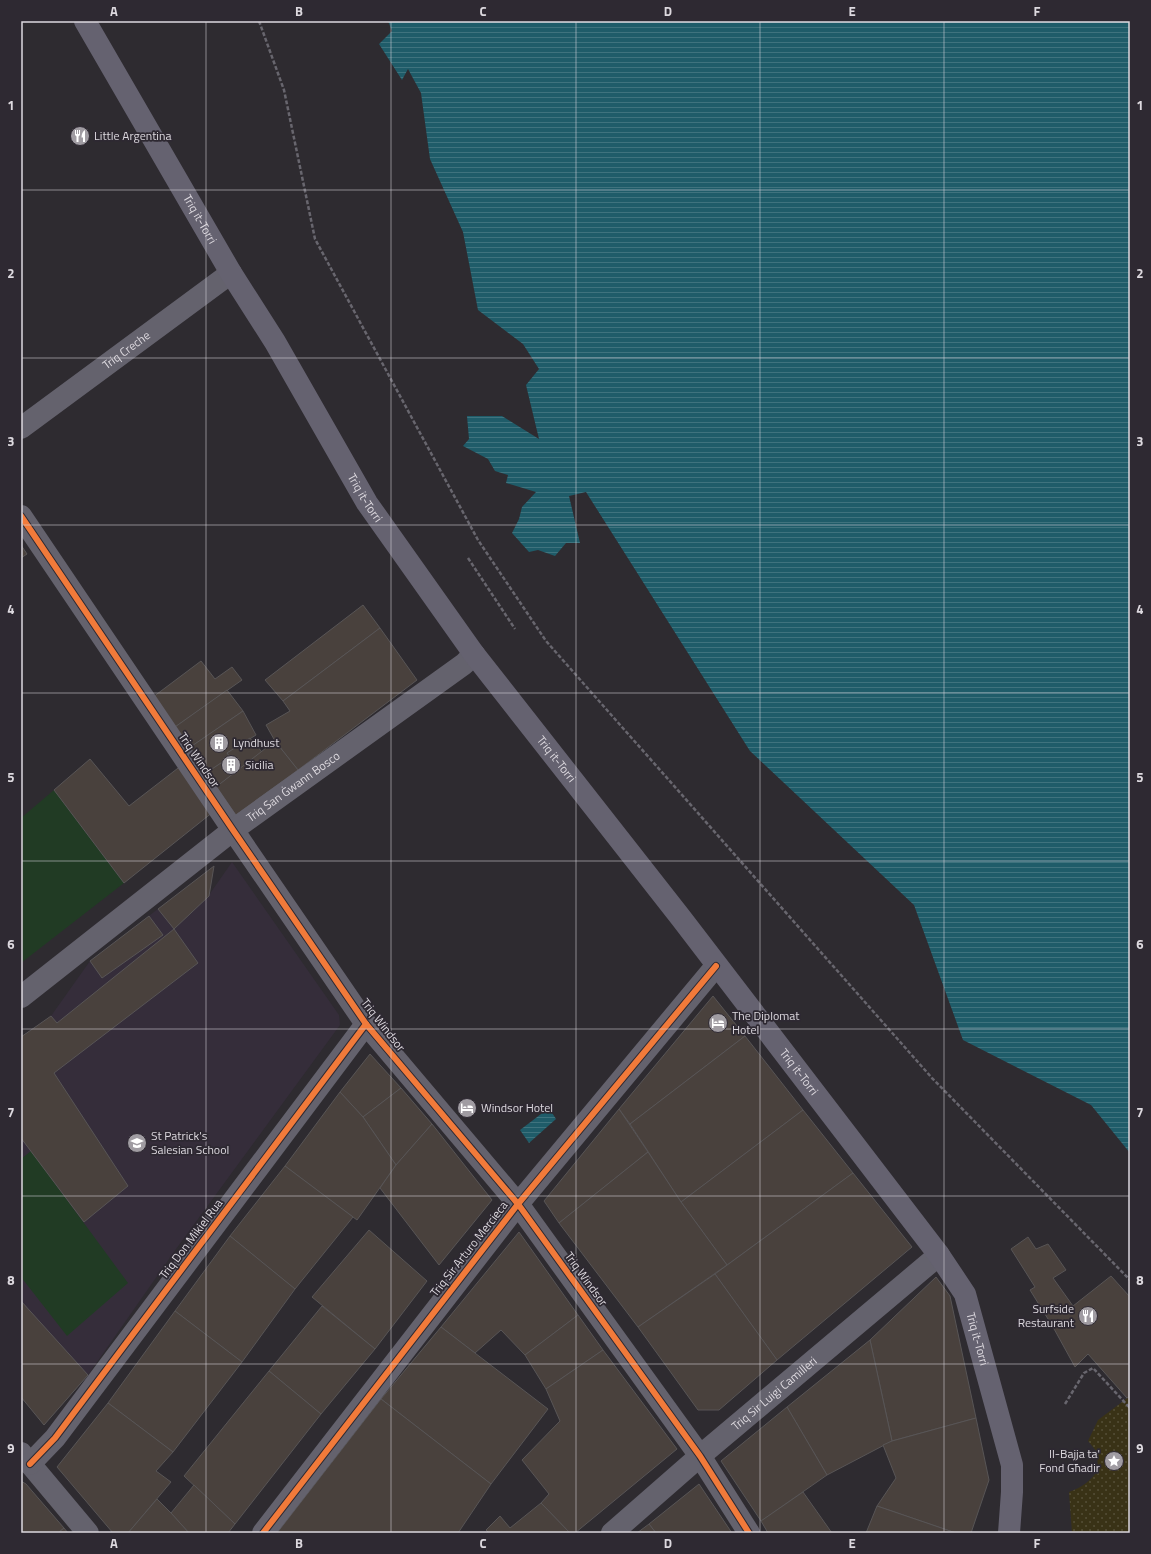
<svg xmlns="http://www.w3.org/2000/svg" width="1151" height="1554" font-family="'Titillium Web',sans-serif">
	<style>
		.built { fill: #352d3a }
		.sand { fill: url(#sand-dots) }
		.pitch { fill: #213b24 }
		.water { fill: url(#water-rules) }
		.building { fill: #49413d; stroke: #585556 }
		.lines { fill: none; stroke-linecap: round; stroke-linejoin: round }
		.path { stroke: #68666e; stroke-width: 2.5; stroke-dasharray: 4 2; stroke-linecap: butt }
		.minor { stroke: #64626d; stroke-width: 22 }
		.major { stroke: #656270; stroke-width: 22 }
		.cycleway-casing { stroke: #2e2932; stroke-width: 8 }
		.cycleway { stroke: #f17a3a; stroke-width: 6 }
		.grid { fill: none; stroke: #ddd9df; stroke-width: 1; stroke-opacity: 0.55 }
		.labels { text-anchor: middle; stroke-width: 3.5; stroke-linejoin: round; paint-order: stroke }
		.poi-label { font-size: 12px; fill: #ddd9df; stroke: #2e2932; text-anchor: start }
		.street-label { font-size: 12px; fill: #ddd9df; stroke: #2e2932 }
		.neatline { fill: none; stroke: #ddd9df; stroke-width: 1.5 }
		.grid-label { font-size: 13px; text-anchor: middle; font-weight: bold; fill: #ddd9df }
	</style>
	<defs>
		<pattern id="sand-dots" width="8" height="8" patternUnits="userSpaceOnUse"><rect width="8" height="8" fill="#393216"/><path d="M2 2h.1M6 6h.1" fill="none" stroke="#554f37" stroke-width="1.8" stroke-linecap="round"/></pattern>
		<pattern id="water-rules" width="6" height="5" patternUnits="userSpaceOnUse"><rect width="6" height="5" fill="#1f5c69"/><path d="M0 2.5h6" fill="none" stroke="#3f737e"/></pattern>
	</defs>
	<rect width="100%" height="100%" fill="#2e2b30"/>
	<!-- built -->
	<path class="built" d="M 232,862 L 339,1015 L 340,1025 L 176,1249 L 88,1375 L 44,1425 L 21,1397 L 21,1037 L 51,1016 L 90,961 L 214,866 L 209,895 Z"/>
	<!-- sand -->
	<path class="sand" d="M 1130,1396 L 1130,1533 L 1072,1533 L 1069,1492 C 1083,1487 1090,1481 1098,1470 L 1097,1452 L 1088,1441 L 1098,1420 Z"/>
	<!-- pitch -->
	<g class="pitch">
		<path d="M 54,790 L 124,883 L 21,963 L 21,818 Z"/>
		<path d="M 31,1151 L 128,1283 L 67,1336 L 21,1277 L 21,1159 Z"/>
	</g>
	<!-- water -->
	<g class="water">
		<path d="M 388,21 L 1130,21 L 1130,1153 L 1091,1105 L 963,1040 L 914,905 L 750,751 L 586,492 L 569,496 L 580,543 L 566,543 L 555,556 L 538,550 L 529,552 L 512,533 L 519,519 L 522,507 L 536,492 L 506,483 L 508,475 L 495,471 L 488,459 L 463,446 L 469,439 L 467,416 L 502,416 L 539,439 L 526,385 L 539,369 L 523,344 L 478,310 L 463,232 L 430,159 L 421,93 L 408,69 L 402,80 L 379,44 L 392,31 Z"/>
		<path d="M 549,1108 L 556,1119 L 529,1143 L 520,1130 Z"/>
	</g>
	<!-- building -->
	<g class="building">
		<path d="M 21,545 L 27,554 L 21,558 Z"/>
		<path d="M 363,605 L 380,628 L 283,701 L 265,680 Z"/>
		<path d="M 380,628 L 417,680 L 298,770 L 275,741 L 266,725 L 290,711 L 283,701 Z"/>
		<path d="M 201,661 L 215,679 L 232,667 L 242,680 L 175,727 L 153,697 Z"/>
		<path d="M 227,690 L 243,711 L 189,748 L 175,727 Z"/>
		<path d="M 243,711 L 256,735 L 227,753 L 230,757 L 206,773 L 189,748 Z"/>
		<path d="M 250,738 L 262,752 L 216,787 L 206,773 L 230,757 L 227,753 Z"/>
		<path d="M 275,741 L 298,770 L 236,815 L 216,787 Z"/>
		<path d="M 90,759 L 129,806 L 182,765 L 213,812 L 124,883 L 54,790 Z"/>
		<path d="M 214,866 L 209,896 L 174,929 L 158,909 Z"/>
		<path d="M 149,916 L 163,935 L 102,978 L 90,961 Z"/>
		<path d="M 174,929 L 198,963 L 54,1073 L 128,1186 L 84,1222 L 21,1138 L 21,1037 L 51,1016 L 57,1023 Z"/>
		<path d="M 713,996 L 745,1036 L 630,1124 L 619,1109 Z"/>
		<path d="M 745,1036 L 803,1110 L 681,1202 L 630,1124 Z"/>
		<path d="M 370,1054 L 401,1088 L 363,1117 L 340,1092 Z"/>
		<path d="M 401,1088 L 432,1124 L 396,1165 L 363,1117 Z"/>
		<path d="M 340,1092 L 363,1117 L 396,1165 L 357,1220 L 285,1166 Z"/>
		<path d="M 619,1109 L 648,1152 L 559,1223 L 544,1201 Z"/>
		<path d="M 803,1110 L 853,1173 L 727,1265 L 681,1202 Z"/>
		<path d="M 432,1124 L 492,1200 L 439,1265 L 380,1188 L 396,1165 Z"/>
		<path d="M 648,1152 L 681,1202 L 727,1265 L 638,1327 L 559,1223 Z"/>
		<path d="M 285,1166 L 353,1217 L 295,1289 L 230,1236 Z"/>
		<path d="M 853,1173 L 912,1247 L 777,1360 L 715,1274 Z"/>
		<path d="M 369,1230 L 427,1281 L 375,1349 L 312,1297 Z"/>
		<path d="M 519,1232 L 578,1315 L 525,1355 L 501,1330 L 475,1353 L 441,1327 Z"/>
		<path d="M 230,1236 L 295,1289 L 242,1362 L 175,1311 Z"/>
		<path d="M 1028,1237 L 1036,1249 L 1048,1244 L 1066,1270 L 1053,1278 L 1073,1306 L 1111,1276 L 1130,1297 L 1130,1396 L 1127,1398 L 1088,1354 L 1075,1367 L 1053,1327 L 1030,1290 L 1035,1287 L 1011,1249 Z"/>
		<path d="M 715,1274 L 777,1360 L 719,1410 L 698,1410 L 638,1327 Z"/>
		<path d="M 936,1277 L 950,1296 L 976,1418 L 892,1441 L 870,1340 Z"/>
		<path d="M 21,1301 L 88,1375 L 44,1425 L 21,1397 Z"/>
		<path d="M 322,1306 L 375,1349 L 321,1414 L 269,1371 Z"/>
		<path d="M 175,1311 L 242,1362 L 173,1452 L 108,1403 Z"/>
		<path d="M 578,1315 L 603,1350 L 546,1389 L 525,1355 Z"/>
		<path d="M 441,1327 L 548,1409 L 491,1484 L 381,1399 Z"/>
		<path d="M 870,1340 L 892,1441 L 827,1475 L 787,1407 Z"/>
		<path d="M 603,1350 L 677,1449 L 575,1533 L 570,1533 L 541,1503 L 549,1494 L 522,1460 L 560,1421 L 546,1389 Z"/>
		<path d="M 269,1371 L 321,1414 L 235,1524 L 184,1476 Z"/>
		<path d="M 381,1399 L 491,1484 L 458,1533 L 277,1533 Z"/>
		<path d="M 108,1403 L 173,1452 L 156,1471 L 171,1482 L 128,1533 L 113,1533 L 57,1467 Z"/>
		<path d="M 787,1407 L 827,1475 L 761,1521 L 721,1461 Z"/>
		<path d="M 976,1418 L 989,1480 L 971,1533 L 956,1533 L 877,1506 L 896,1478 L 883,1445 L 892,1441 Z"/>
		<path d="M 21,1481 L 26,1484 L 64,1528 L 58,1533 L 21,1533 Z"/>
		<path d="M 699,1484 L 732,1533 L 656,1533 L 649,1524 Z"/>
		<path d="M 194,1485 L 235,1524 L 228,1533 L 189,1533 L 171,1513 Z"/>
		<path d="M 803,1492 L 832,1533 L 768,1533 L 761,1521 Z"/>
		<path d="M 157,1499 L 171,1513 L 189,1533 L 128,1533 Z"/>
		<path d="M 541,1503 L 570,1533 L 489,1533 L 486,1530 L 500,1516 L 510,1528 Z"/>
		<path d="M 877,1506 L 956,1533 L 866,1533 Z"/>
		<path d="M 649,1524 L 656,1533 L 637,1533 Z"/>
		<path d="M 64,1528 L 68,1533 L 58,1533 Z"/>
	</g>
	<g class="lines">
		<!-- path -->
		<g class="path">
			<path d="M 259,21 L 284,90 L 315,239 L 478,540 L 546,641 L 932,1078 L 1130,1280"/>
			<path d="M 468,558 L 515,629"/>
			<path d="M 1065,1404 L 1084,1373 L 1093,1368 L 1129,1407 L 1130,1406"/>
		</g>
		<!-- minor -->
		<g class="minor">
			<path id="s1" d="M 21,428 L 231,273"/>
			<path d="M 21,516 L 233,830 L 366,1024 L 518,1204 L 700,1456 L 749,1533"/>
			<path id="s2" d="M 21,997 L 233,830 L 464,664 L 474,654"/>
			<path d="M 21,1453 L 88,1533"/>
			<path d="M 30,1464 L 55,1438 L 366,1024"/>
			<path d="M 263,1533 L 518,1204 L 716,966"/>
			<path id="s3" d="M 612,1533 L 700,1456 L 939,1255"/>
		</g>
		<!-- major -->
		<path class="major" id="s4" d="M 85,21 L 231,273 L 275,342 L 367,503 L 474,654 L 681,918 L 939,1255 L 965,1294 L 1012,1465 L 1012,1492 L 1009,1533"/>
		<!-- cycleway casing -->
		<g class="cycleway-casing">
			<g id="cycleway">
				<path d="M 21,516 L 233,830 L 366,1024 L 518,1204 L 700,1456 L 749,1533"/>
				<path d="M 30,1464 L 55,1438 L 366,1024"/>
				<path d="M 263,1533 L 518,1204 L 716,966"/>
			</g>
		</g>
		<!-- cycleway -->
		<use href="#cycleway" class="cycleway"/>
	</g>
	<!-- grid -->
	<path class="grid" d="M 206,21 L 206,1533M 391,21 L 391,1533M 576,21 L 576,1533M 760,21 L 760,1533M 944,21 L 944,1533M 21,190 L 1130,190M 21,358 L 1130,358M 21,525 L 1130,525M 21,693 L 1130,693M 21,861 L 1130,861M 21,1029 L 1130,1029M 21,1196 L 1130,1196M 21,1364 L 1130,1364"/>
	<!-- icons -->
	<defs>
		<g id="restaurant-disc" transform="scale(1)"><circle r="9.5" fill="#a09ca2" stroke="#2e2932"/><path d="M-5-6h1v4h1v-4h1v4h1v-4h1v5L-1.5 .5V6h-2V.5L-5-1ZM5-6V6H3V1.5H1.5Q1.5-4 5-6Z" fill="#fff"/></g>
		<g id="building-disc" transform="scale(1)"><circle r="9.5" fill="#a09ca2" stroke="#2e2932"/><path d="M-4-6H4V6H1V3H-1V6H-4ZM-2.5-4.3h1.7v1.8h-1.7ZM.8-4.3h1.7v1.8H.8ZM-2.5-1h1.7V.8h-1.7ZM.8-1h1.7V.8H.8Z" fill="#fff"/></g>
		<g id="hotel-disc" transform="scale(1)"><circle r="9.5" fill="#a09ca2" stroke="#2e2932"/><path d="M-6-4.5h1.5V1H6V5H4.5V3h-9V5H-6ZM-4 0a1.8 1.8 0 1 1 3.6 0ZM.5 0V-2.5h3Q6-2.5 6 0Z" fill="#fff"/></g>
		<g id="school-disc" transform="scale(1)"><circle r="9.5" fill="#a09ca2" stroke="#2e2932"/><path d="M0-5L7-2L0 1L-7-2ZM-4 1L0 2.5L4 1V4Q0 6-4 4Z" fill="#fff"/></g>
		<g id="sight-disc" transform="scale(1)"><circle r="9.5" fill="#a09ca2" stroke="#2e2932"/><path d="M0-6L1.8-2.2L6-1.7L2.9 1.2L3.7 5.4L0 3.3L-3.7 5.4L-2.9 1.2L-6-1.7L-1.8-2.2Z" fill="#fff"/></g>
	</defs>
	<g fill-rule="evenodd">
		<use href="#restaurant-disc" x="80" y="136"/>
		<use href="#building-disc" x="219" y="743"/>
		<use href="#building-disc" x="231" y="765"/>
		<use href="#hotel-disc" x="718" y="1023"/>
		<use href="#hotel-disc" x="467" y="1108"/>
		<use href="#school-disc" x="137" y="1143"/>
		<use href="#restaurant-disc" x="1088" y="1316"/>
		<use href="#sight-disc" x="1114" y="1461"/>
	</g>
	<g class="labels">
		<!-- poi labels -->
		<g class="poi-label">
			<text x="94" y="140">Little Argentina</text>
			<text x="233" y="747">Lyndhust</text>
			<text x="245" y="769">Sicilia</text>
			<text x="732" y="1020">The Diplomat<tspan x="732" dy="14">Hotel</tspan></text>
			<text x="481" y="1112">Windsor Hotel</text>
			<text x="151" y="1140">St Patrick's<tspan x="151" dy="14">Salesian School</tspan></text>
			<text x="1074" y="1313" text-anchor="end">Surfside<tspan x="1074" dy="14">Restaurant</tspan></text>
			<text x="1100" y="1458" text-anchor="end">Il-Bajja ta'<tspan x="1100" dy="14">Fond Għadir</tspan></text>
		</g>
		<!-- street labels -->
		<g class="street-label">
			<text dy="4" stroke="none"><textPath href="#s4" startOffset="229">Triq it-Torri</textPath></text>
			<text dy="4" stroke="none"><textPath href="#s1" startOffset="131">Triq Creche</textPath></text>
			<text dy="4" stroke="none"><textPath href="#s4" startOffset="553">Triq it-Torri</textPath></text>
			<text dy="4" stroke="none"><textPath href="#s4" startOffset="877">Triq it-Torri</textPath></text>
			<text transform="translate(199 760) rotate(56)" y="4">Triq Windsor</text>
			<text dy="4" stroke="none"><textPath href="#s2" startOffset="344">Triq San Ġwann Bosco</textPath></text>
			<text transform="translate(383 1025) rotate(52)" y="4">Triq Windsor</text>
			<text dy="4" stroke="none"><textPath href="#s4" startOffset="1273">Triq it-Torri</textPath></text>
			<text transform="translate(191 1239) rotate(-53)" y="4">Triq Don Mikiel Rua</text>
			<text transform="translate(469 1249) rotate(-52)" y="4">Triq Sir Arturo Mercieca</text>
			<text transform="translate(586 1279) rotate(54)" y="4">Triq Windsor</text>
			<text dy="4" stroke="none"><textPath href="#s4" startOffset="1597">Triq it-Torri</textPath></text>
			<text dy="4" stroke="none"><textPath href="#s3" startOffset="214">Triq Sir Luigi Camilleri</textPath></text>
		</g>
	</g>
	<!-- border -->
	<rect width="1151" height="1554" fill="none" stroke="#2e2932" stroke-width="44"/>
	<rect x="22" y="22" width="1107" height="1510" class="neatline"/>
	<g class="grid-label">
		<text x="114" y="16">A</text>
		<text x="299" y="16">B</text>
		<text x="483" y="16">C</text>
		<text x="668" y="16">D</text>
		<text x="852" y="16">E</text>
		<text x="1037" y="16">F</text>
		<text x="11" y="110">1</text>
		<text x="1140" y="110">1</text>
		<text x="11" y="278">2</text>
		<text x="1140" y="278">2</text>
		<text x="11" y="446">3</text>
		<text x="1140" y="446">3</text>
		<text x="11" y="614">4</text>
		<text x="1140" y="614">4</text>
		<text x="11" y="782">5</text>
		<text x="1140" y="782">5</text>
		<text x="11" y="949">6</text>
		<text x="1140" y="949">6</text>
		<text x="11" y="1117">7</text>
		<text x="1140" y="1117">7</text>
		<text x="11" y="1285">8</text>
		<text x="1140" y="1285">8</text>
		<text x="11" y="1453">9</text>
		<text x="1140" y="1453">9</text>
		<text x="114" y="1548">A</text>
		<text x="299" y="1548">B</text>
		<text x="483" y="1548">C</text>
		<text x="668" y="1548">D</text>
		<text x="852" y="1548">E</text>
		<text x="1037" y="1548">F</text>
	</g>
</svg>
